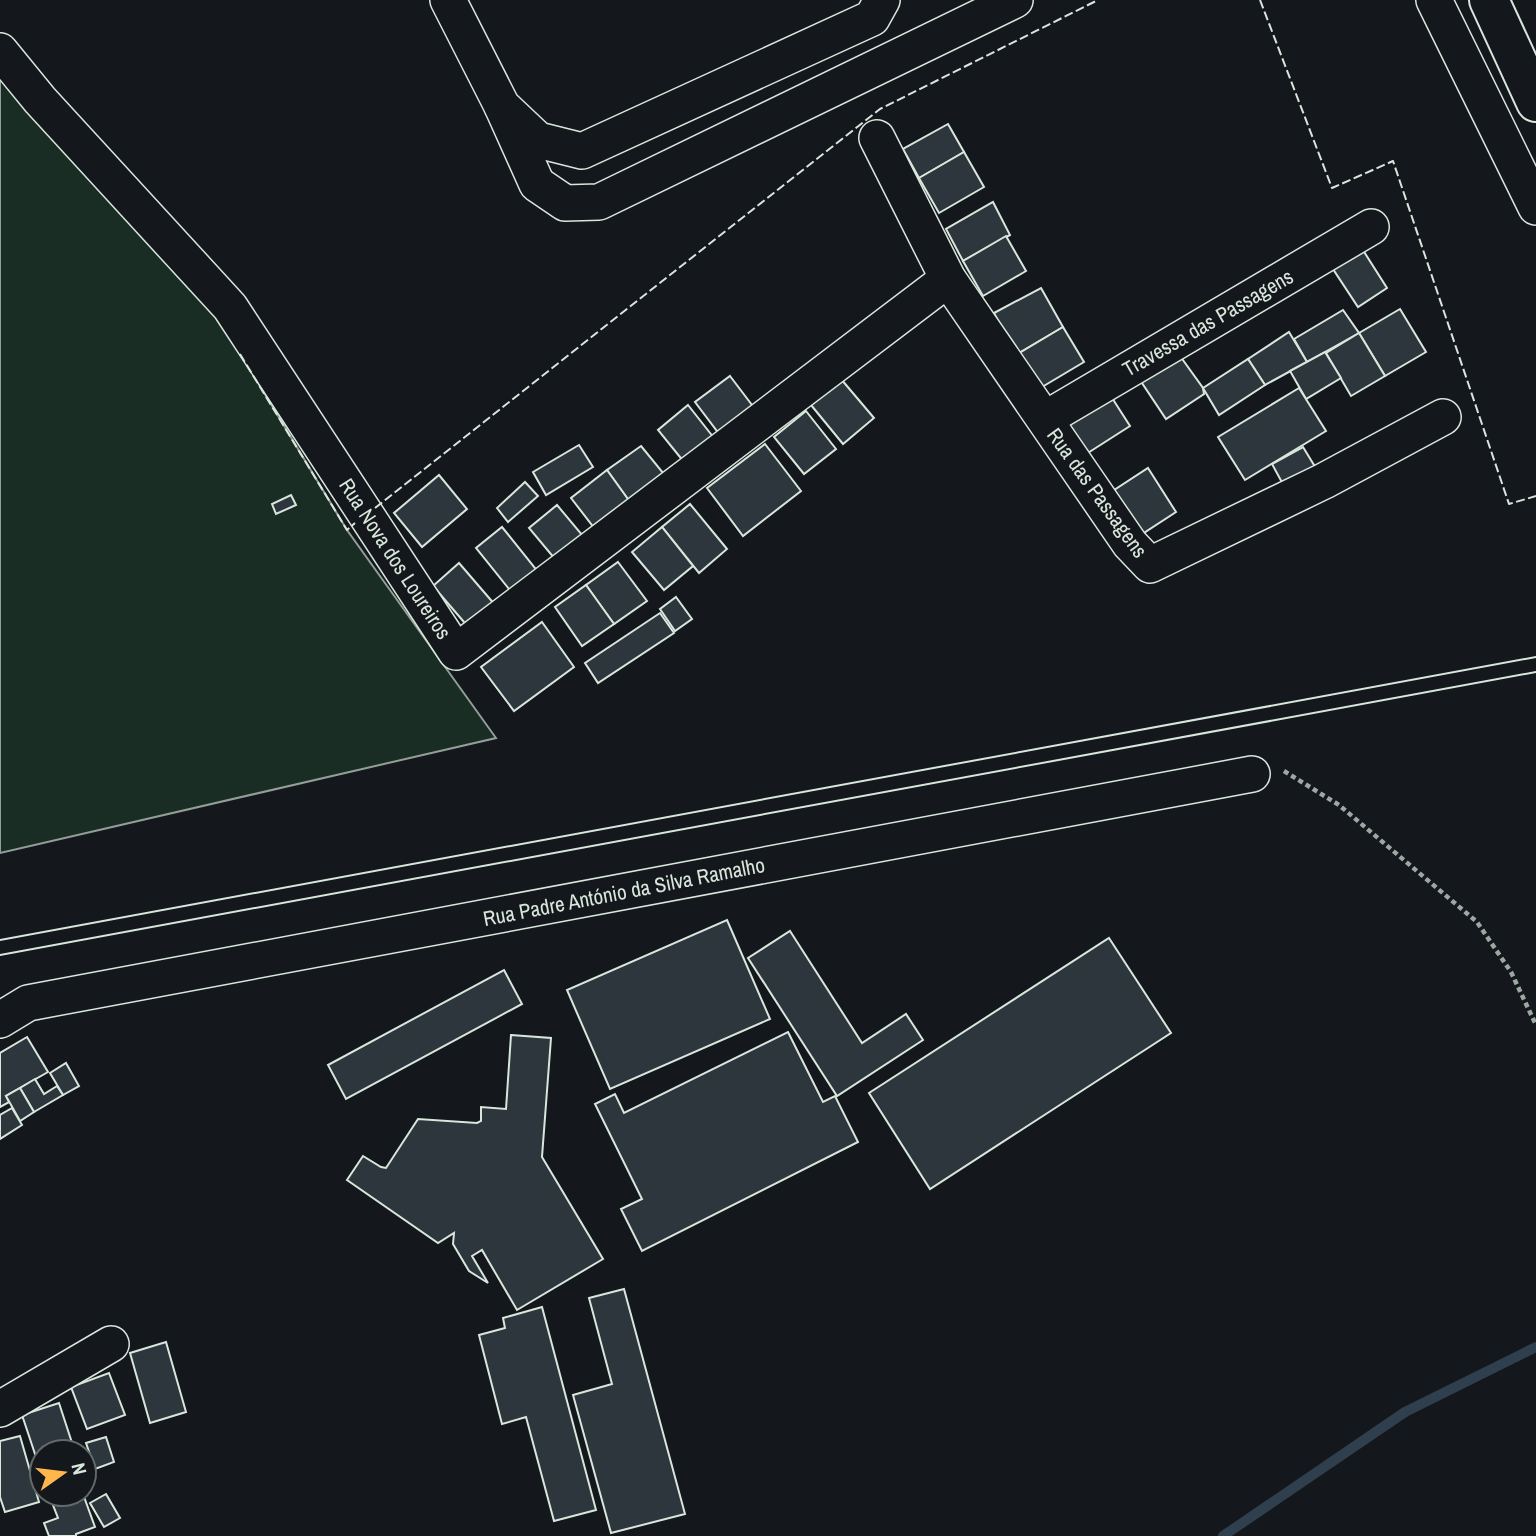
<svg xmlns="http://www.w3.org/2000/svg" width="1536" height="1536" font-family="'Archivo Narrow',sans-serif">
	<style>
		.green { fill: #1a2d24; stroke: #939e99; stroke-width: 2 }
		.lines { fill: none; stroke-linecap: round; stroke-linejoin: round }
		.stream { stroke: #2f3f4d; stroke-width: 10 }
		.building { fill: #2c363c; stroke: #d8e6dc; stroke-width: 2 }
		.minor-casing { stroke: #d8e6dc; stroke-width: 38 }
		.highway-casing { stroke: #d8e6dc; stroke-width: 42 }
		.path { stroke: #9da8a2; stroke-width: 4.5; stroke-dasharray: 5 3.5; stroke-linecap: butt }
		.minor { stroke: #14181c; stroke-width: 35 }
		.highway { stroke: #14181c; stroke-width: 38 }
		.tram { stroke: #d8e6dc; stroke-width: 2 }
		.fence { stroke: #d8e6dc; stroke-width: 2; stroke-dasharray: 9 3.5; stroke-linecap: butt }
		.labels { text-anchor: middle; stroke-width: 5; stroke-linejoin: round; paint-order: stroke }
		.street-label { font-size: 21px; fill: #d8e6dc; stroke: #14181c }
	</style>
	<rect width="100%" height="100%" fill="#14181c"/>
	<!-- green -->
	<path class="green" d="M 0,70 L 219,318 L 347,530 L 496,738 L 0,853 Z"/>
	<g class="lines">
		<!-- stream -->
		<path class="stream" d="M 1223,1536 L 1405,1412 L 1536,1347"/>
	</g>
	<!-- building -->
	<g class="building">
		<path d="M 948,124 L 964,152 L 919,178 L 903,149 Z"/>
		<path d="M 964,152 L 984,187 L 939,213 L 919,178 Z"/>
		<path d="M 993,202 L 1010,235 L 963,261 L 946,229 Z"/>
		<path d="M 1006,236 L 1026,271 L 983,296 L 963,261 Z"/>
		<path d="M 1361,247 L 1387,288 L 1358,307 L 1331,266 Z"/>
		<path d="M 1041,288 L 1063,327 L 1016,355 L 994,313 Z"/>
		<path d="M 1400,309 L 1426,352 L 1385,376 L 1359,333 Z"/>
		<path d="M 1343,310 L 1359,333 L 1307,362 L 1294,339 Z"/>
		<path d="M 1063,327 L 1084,362 L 1037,390 L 1016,355 Z"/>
		<path d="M 1289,332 L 1307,362 L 1265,385 L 1248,359 Z"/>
		<path d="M 1359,333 L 1385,376 L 1351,396 L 1326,353 Z"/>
		<path d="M 1175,349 L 1203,388 L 1204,394 L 1166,419 L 1136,374 Z"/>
		<path d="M 1325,352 L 1341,378 L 1306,399 L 1290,371 Z"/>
		<path d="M 1248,359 L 1265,385 L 1219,415 L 1203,388 Z"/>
		<path d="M 730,376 L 755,409 L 720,435 L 695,402 Z"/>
		<path d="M 841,379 L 874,418 L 843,444 L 811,405 Z"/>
		<path d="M 1299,388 L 1326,431 L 1245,480 L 1218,437 Z"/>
		<path d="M 1107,390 L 1130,426 L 1080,458 L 1056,423 Z"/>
		<path d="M 688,405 L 714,438 L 684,462 L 658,430 Z"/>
		<path d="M 806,411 L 836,449 L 804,474 L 774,437 Z"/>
		<path d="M 765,444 L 801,491 L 743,536 L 707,488 Z"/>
		<path d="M 579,445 L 593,467 L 546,495 L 533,472 Z"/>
		<path d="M 641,446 L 664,474 L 630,502 L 607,470 Z"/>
		<path d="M 1303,447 L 1317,470 L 1285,488 L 1272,464 Z"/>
		<path d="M 1148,468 L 1176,512 L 1136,538 L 1108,494 Z"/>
		<path d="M 607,470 L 630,502 L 595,529 L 571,498 Z"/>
		<path d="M 439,475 L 467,509 L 422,547 L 394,513 Z"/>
		<path d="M 525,482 L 538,496 L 508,522 L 497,508 Z"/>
		<path d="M 291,495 L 296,505 L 276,514 L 272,504 Z"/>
		<path d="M 690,504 L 727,549 L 699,573 L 662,527 Z"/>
		<path d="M 557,505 L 583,536 L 555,559 L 529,528 Z"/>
		<path d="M 502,527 L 539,573 L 513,594 L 476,548 Z"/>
		<path d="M 662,527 L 693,566 L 664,590 L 632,552 Z"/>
		<path d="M 618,562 L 647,601 L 614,624 L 586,585 Z"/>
		<path d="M 459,563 L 496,606 L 470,629 L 433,586 Z"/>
		<path d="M 586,585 L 614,624 L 582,646 L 555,607 Z"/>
		<path d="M 676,597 L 692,619 L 675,631 L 660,609 Z"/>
		<path d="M 660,613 L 674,633 L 598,683 L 585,663 Z"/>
		<path d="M 542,622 L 574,667 L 514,711 L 481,667 Z"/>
		<path d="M 727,920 L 770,1019 L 610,1089 L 567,990 Z"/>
		<path d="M 790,931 L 862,1043 L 906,1014 L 923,1040 L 837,1096 L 748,958 Z"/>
		<path d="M 1109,938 L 1171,1033 L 930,1189 L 869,1093 Z"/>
		<path d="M 504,970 L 522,1004 L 346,1099 L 328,1065 Z"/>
		<path d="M 788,1032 L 823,1102 L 835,1096 L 858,1142 L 642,1251 L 621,1209 L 642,1199 L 595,1104 L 615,1094 L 624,1113 Z"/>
		<path d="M 511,1035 L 551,1038 L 542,1157 L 603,1259 L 517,1310 L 482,1250 L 472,1256 L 488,1283 L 469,1271 L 453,1244 L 454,1233 L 438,1243 L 347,1180 L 363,1156 L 381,1167 L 386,1168 L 418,1119 L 477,1123 L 481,1121 L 481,1107 L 506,1109 Z"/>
		<path d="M 27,1037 L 48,1072 L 6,1096 L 9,1102 L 0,1107 L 0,1053 Z"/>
		<path d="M 66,1063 L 79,1086 L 63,1095 L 50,1073 Z"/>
		<path d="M 35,1079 L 44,1094 L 57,1086 L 63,1095 L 34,1112 L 20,1088 Z"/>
		<path d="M 20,1088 L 34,1112 L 20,1121 L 6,1096 Z"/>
		<path d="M 12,1108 L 22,1125 L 0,1139 L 0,1115 Z"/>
		<path d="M 624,1289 L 685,1514 L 611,1533 L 573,1395 L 612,1384 L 589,1298 Z"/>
		<path d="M 542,1307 L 596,1510 L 554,1521 L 526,1417 L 502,1424 L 479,1335 L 505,1328 L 503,1318 Z"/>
		<path d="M 166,1342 L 186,1412 L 150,1423 L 130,1353 Z"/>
		<path d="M 109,1373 L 125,1415 L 87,1429 L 71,1387 Z"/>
		<path d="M 59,1403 L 75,1452 L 42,1452 L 41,1472 L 22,1415 Z"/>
		<path d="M 20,1436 L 39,1502 L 5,1512 L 0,1497 L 0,1441 Z"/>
		<path d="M 106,1437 L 114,1462 L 95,1469 L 86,1443 Z"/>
		<path d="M 83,1494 L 95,1527 L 76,1534 L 76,1536 L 49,1536 L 44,1523 L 58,1518 L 49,1495 Z"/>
		<path d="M 106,1494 L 120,1518 L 104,1527 L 90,1503 Z"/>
	</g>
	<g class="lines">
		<!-- minor casing -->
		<g class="minor-casing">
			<g id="minor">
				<path d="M 448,0 L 502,106 L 538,140 L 582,151 L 872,18 L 882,0"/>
				<path d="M 1434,0 L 1536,207"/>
				<path d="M 0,51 L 40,100 L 230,307 L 456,652 L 948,279"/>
				<path d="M 502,106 L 537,184 L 565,203 L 599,202 L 1015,0"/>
				<path d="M 877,138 L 948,279 L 1130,544 L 1150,565 L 1324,481 L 1443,417"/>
				<path d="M 1045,419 L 1371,227"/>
				<path d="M 0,1020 L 28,1003 L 1252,774"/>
				<path d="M 0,1409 L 111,1344"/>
			</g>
		</g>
		<!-- highway casing -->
		<g class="highway-casing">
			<path id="highway" d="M 1489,0 L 1536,102"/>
		</g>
		<!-- path -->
		<path class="path" d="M 1284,771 L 1339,805 L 1477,922 L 1511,972 L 1536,1025"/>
		<!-- minor -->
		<use href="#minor" class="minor"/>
		<!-- highway -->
		<use href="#highway" class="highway"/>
		<!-- tram -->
		<g class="tram">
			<path d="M 0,940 L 1536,657"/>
			<path d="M 0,955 L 1536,672"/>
		</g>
		<!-- fence -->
		<g class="fence">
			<path d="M 1260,0 L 1332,188 L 1393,161 L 1509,504 L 1536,496"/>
			<path d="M 240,354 L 347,530 L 355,523"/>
			<path d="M 375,508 L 880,109 L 1098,0"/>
		</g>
	</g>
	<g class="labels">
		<!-- street labels -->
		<g class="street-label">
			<text transform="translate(1208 323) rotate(-30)" y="7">Travessa das Passagens</text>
			<text transform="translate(1097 493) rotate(54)" y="7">Rua das Passagens</text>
			<text transform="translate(395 559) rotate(57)" y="7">Rua Nova dos Loureiros</text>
			<text transform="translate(624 892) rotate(-11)" y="7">Rua Padre António da Silva Ramalho</text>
		</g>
	</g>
	<!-- north arrow -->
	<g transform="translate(63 1473) rotate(76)"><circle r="33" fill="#14181c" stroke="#626a69" stroke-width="2"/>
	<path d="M0-5L12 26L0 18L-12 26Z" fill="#ffb74d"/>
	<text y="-10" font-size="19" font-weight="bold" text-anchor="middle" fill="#d8e6dc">N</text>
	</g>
</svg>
